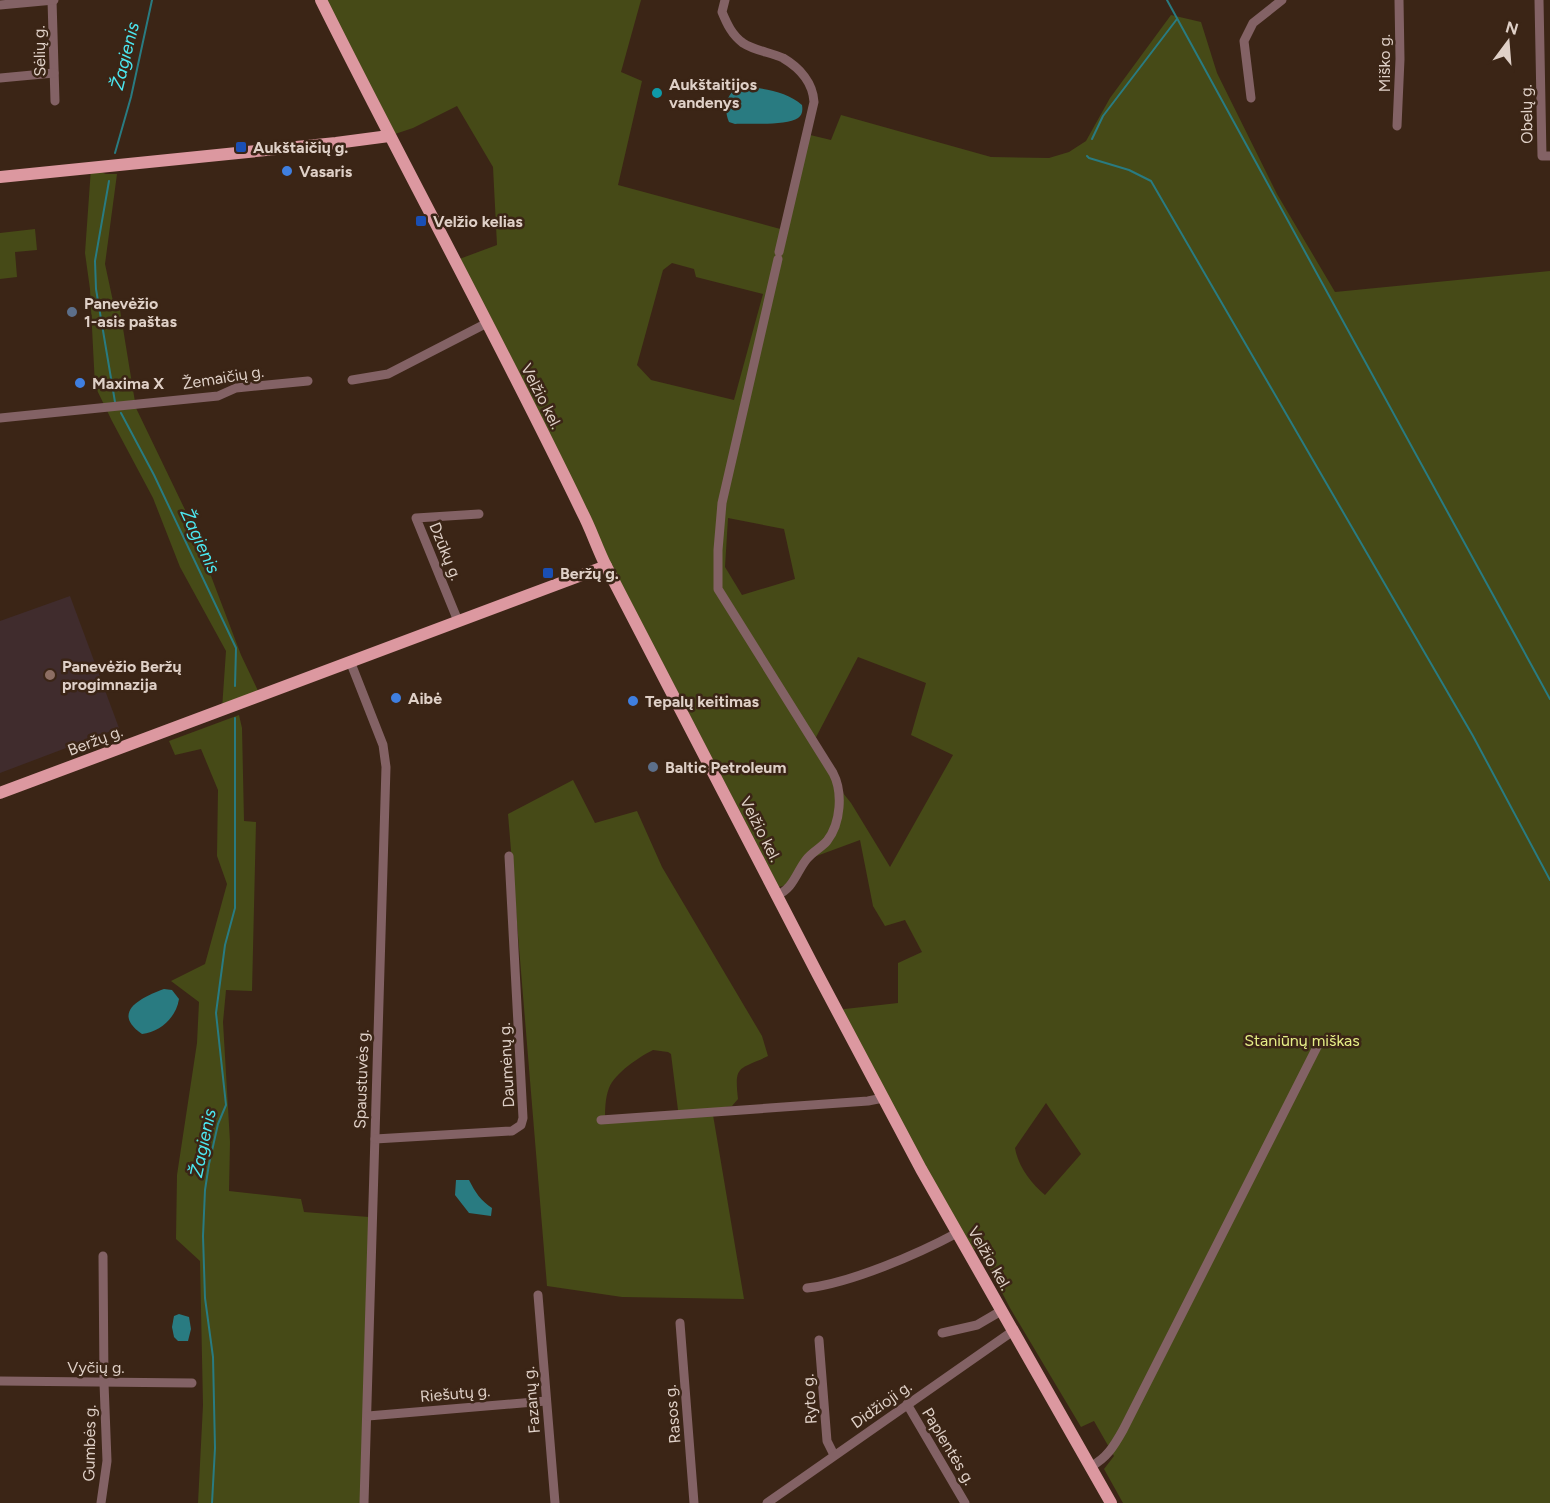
<svg xmlns="http://www.w3.org/2000/svg" width="1550" height="1503" font-family="Figtree,sans-serif">
	<style>
		.education { fill: #402c2d }
		.green { fill: #464a17; fill-rule: evenodd }
		.water { fill: #297b81 }
		.lines { fill: none; stroke-linecap: round; stroke-linejoin: round }
		.stream { stroke: #297b81; stroke-width: 2 }
		.minor { stroke: #836265; stroke-width: 9 }
		.major { stroke: #dc98a0; stroke-width: 12 }
		.culture-dot { fill: #0f9aa8; stroke: #3b2516; stroke-width: 2 }
		.transit-dot { fill: #1a4fb4; stroke: #3b2516; stroke-width: 2 }
		.shop-dot { fill: #3f7fe0; stroke: #3b2516; stroke-width: 2 }
		.service-dot { fill: #5c6f8a; stroke: #3b2516; stroke-width: 2 }
		.education-dot { fill: #8d6e63; stroke: #3b2516; stroke-width: 2 }
		.labels { text-anchor: middle; stroke-width: 5; stroke-linejoin: round; paint-order: stroke }
		.street-label { font-size: 16px; fill: #dfd0c7; stroke: #3b2516 }
		.poi-label { font-size: 16px; font-weight: bold; fill: #dfd0c7; stroke: #3b2516; text-anchor: start }
		.park-label { font-size: 16px; fill: #e5ee86; stroke: #3b2516 }
		.water-label { font-size: 18px; font-style: italic; fill: #4ce8f1; stroke: #3b2516 }
	</style>
	<rect width="100%" height="100%" fill="#3b2516"/>
	<!-- education -->
	<path class="education" d="M 70,596 L 119,728 L 0,773 L 0,621 Z"/>
	<!-- green -->
	<g class="green">
		<path d="M 326,0 L 641,0 L 621,72 L 642,81 L 618,185 L 784,230 L 806,134 L 831,140 L 841,115 L 991,157 L 1049,158 L 1069,152 L 1086,141 L 1110,98 L 1171,15 L 1201,22 L 1217,73 L 1277,194 L 1335,292 L 1550,271 L 1550,1503 L 1123,1503 L 1104,1469 L 1114,1456 L 1094,1421 L 1081,1427 L 1010,1308 L 982,1254 L 961,1241 L 836,1010 L 898,1003 L 898,963 L 922,952 L 905,920 L 885,926 L 873,906 L 860,840 L 803,861 L 790,884 L 779,887 L 454,261 L 497,245 L 493,167 L 457,106 L 413,128 L 389,136 ZM 672,263 L 694,269 L 696,277 L 763,294 L 734,400 L 651,380 L 637,365 L 663,270 ZM 728,518 L 784,529 L 795,579 L 742,595 L 725,567 ZM 858,657 L 926,683 L 911,735 L 953,755 L 890,867 L 851,803 L 839,788 L 813,743 ZM 1046,1103 L 1081,1154 L 1045,1195 C 1031,1183 1018,1166 1015,1148 Z"/>
		<path d="M 91,168 L 106,174 L 117,174 L 105,264 L 114,306 L 120,310 L 136,408 L 189,518 L 241,655 L 260,695 L 222,709 L 226,651 L 180,567 L 153,498 L 112,421 L 95,386 L 90,289 L 85,253 Z"/>
		<path d="M 35,229 L 37,250 L 15,252 L 17,277 L 0,279 L 0,233 Z"/>
		<path d="M 239,715 L 242,728 L 244,821 L 256,822 L 252,991 L 226,990 L 223,1022 L 230,1142 L 229,1191 L 301,1199 L 304,1212 L 369,1217 L 361,1503 L 198,1503 L 203,1405 L 200,1261 L 176,1239 L 177,1175 L 197,1043 L 199,1002 L 171,981 L 205,964 L 227,884 L 217,856 L 218,790 L 201,749 L 175,755 L 169,741 Z"/>
		<path d="M 573,780 L 595,823 L 637,811 L 662,867 L 762,1036 L 768,1056 C 739,1070 734,1064 738,1099 L 732,1106 L 712,1109 L 744,1299 L 622,1297 L 547,1286 L 508,814 ZM 653,1050 L 668,1052 L 671,1054 L 679,1118 L 605,1122 C 605,1111 605,1098 609,1088 C 615,1073 639,1057 653,1050 Z"/>
	</g>
	<!-- water -->
	<g class="water">
		<path d="M 741,86 C 761,88 787,91 802,105 C 803,111 802,115 798,118 C 787,126 749,123 735,124 L 729,122 C 723,108 726,92 741,86 Z"/>
		<path d="M 164,989 L 172,990 L 179,999 C 176,1018 160,1032 142,1034 C 110,1012 142,997 164,989 Z"/>
		<path d="M 456,1180 L 469,1180 C 475,1192 481,1201 492,1208 L 491,1216 L 469,1213 L 455,1195 Z"/>
		<path d="M 179,1314 L 189,1317 L 191,1329 L 188,1341 L 178,1341 L 174,1337 L 172,1327 L 174,1316 Z"/>
	</g>
	<g class="lines">
		<!-- stream -->
		<g class="stream">
			<path d="M 1167,0 L 1550,699"/>
			<path d="M 1092,139 L 1103,116 L 1177,19"/>
			<path d="M 115,153 L 131,97 L 152,0"/>
			<path d="M 1087,156 L 1089,158 L 1129,170 L 1151,181 L 1473,736 L 1550,880"/>
			<path d="M 109,181 L 95,261 L 96,289 L 115,402"/>
			<path d="M 121,413 L 154,475 L 236,648 L 235,686"/>
			<path d="M 212,1503 L 215,1448 L 213,1357 L 205,1298 L 203,1236 L 205,1190 L 209,1164 L 218,1124 L 226,1105 L 216,1013 L 225,945 L 235,908 L 235,718"/>
		</g>
		<!-- minor -->
		<g class="minor">
			<path d="M 52,0 L 55,101"/>
			<path d="M 725,0 L 722,12 C 727,24 732,35 743,43 C 755,51 770,52 783,58 C 800,68 813,83 814,102 L 779,252"/>
			<path d="M 1539,0 L 1542,156 L 1550,156"/>
			<path d="M 0,5 L 54,0"/>
			<path d="M 0,78 L 54,73"/>
			<path d="M 1251,98 L 1244,41 L 1253,23 L 1282,0"/>
			<path d="M 1397,126 L 1400,59 L 1399,0"/>
			<path d="M 352,380 L 388,374 L 487,323"/>
			<path d="M 0,418 L 218,396 L 236,388 L 308,381"/>
			<path d="M 458,621 L 416,518 L 479,514"/>
			<path d="M 350,661 L 383,745 L 386,767 L 364,1503"/>
			<path d="M 777,895 C 793,889 796,873 806,860 C 812,852 821,848 827,841 C 841,823 843,792 833,773 L 718,589 L 718,550 L 722,503 L 778,259"/>
			<path d="M 601,1120 L 868,1101 L 883,1098"/>
			<path d="M 375,1139 L 512,1131 L 521,1125 L 523,1118 L 509,856"/>
			<path d="M 807,1288 C 851,1283 918,1254 957,1233"/>
			<path d="M 538,1295 L 555,1503"/>
			<path d="M 680,1323 L 694,1503"/>
			<path d="M 942,1333 L 977,1325 L 1001,1311"/>
			<path d="M 819,1340 L 827,1441 L 834,1455"/>
			<path d="M 0,1381 L 192,1383"/>
			<path d="M 907,1404 L 965,1503"/>
			<path d="M 368,1416 L 546,1401"/>
			<path d="M 1090,1467 C 1107,1458 1114,1446 1123,1430 L 1318,1045"/>
			<path d="M 101,1503 L 107,1461 L 104,1383 L 103,1256"/>
			<path d="M 767,1503 L 1013,1331"/>
		</g>
		<!-- major -->
		<g class="major">
			<path d="M 321,0 C 406,171 499,339 582,512 C 591,529 597,548 606,566 L 817,973 L 921,1169 L 1111,1503"/>
			<path d="M 0,177 L 336,143 L 389,136"/>
			<path d="M 0,793 L 606,566"/>
		</g>
	</g>
	<!-- markers -->
	<circle class="culture-dot" cx="657" cy="93" r="6"/>
	<g class="transit-dot">
		<rect x="235" y="141" width="12" height="12" rx="3"/>
		<rect x="415" y="215" width="12" height="12" rx="3"/>
		<rect x="542" y="567" width="12" height="12" rx="3"/>
	</g>
	<g class="shop-dot">
		<circle cx="287" cy="171" r="6"/>
		<circle cx="80" cy="383" r="6"/>
		<circle cx="396" cy="698" r="6"/>
		<circle cx="633" cy="701" r="6"/>
	</g>
	<g class="service-dot">
		<circle cx="72" cy="312" r="6"/>
		<circle cx="653" cy="767" r="6"/>
	</g>
	<circle class="education-dot" cx="50" cy="675" r="6"/>
	<g class="labels">
		<!-- street labels -->
		<g class="street-label">
			<text transform="translate(39 51) rotate(-91)" y="6">Sėlių g.</text>
			<text transform="translate(1384 63) rotate(-90)" y="6">Miško g.</text>
			<text transform="translate(1526 114) rotate(-91)" y="6">Obelų g.</text>
			<text transform="translate(223 377) rotate(-9)" y="6">Žemaičių g.</text>
			<text transform="translate(542 396) rotate(63)" y="6">Velžio kel.</text>
			<text transform="translate(446 551) rotate(68)" y="6">Dzūkų g.</text>
			<text transform="translate(95 740) rotate(-21)" y="6">Beržų g.</text>
			<text transform="translate(761 829) rotate(63)" y="6">Velžio kel.</text>
			<text transform="translate(506 1065) rotate(-93)" y="6">Daumėnų g.</text>
			<text transform="translate(361 1079) rotate(-88)" y="6">Spaustuvės g.</text>
			<text transform="translate(990 1258) rotate(60)" y="6">Velžio kel.</text>
			<text x="96" y="1373">Vyčių g.</text>
			<text transform="translate(455 1393) rotate(-5)" y="6">Riešutų g.</text>
			<text transform="translate(809 1399) rotate(-94)" y="6">Ryto g.</text>
			<text transform="translate(531 1400) rotate(-95)" y="6">Fazanų g.</text>
			<text transform="translate(881 1404) rotate(-35)" y="6">Didžioji g.</text>
			<text transform="translate(672 1414) rotate(-95)" y="6">Rasos g.</text>
			<text transform="translate(89 1443) rotate(-89)" y="6">Gumbės g.</text>
			<text transform="translate(949 1446) rotate(59)" y="6">Paplentės g.</text>
		</g>
		<!-- poi labels -->
		<g class="poi-label">
			<text x="669" y="90">Aukštaitijos<tspan x="669" dy="18">vandenys</tspan></text>
			<text x="253" y="153">Aukštaičių g.</text>
			<text x="299" y="177">Vasaris</text>
			<text x="433" y="227">Velžio kelias</text>
			<text x="84" y="309">Panevėžio<tspan x="84" dy="18">1-asis paštas</tspan></text>
			<text x="92" y="389">Maxima X</text>
			<text x="560" y="579">Beržų g.</text>
			<text x="62" y="672">Panevėžio Beržų<tspan x="62" dy="18">progimnazija</tspan></text>
			<text x="408" y="704">Aibė</text>
			<text x="645" y="707">Tepalų keitimas</text>
			<text x="665" y="773">Baltic Petroleum</text>
		</g>
		<!-- park labels -->
		<g class="park-label">
			<text x="1302" y="1046">Staniūnų miškas</text>
		</g>
		<!-- water labels -->
		<g class="water-label">
			<text transform="translate(125 56) rotate(-76)" y="6">Žagienis</text>
			<text transform="translate(200 541) rotate(65)" y="6">Žagienis</text>
			<text transform="translate(203 1143) rotate(-78)" y="6">Žagienis</text>
		</g>
	</g>
	<!-- north arrow -->
	<g transform="translate(1508 42) rotate(16)" stroke="#3b2516" stroke-width="4.5" paint-order="stroke">
	<path d="M0-4.5L10 22L0 15L-10 22Z" fill="#dfd0c7"/>
	<text y="-9" font-size="16" font-weight="bold" text-anchor="middle" fill="#dfd0c7">N</text>
	</g>
</svg>
